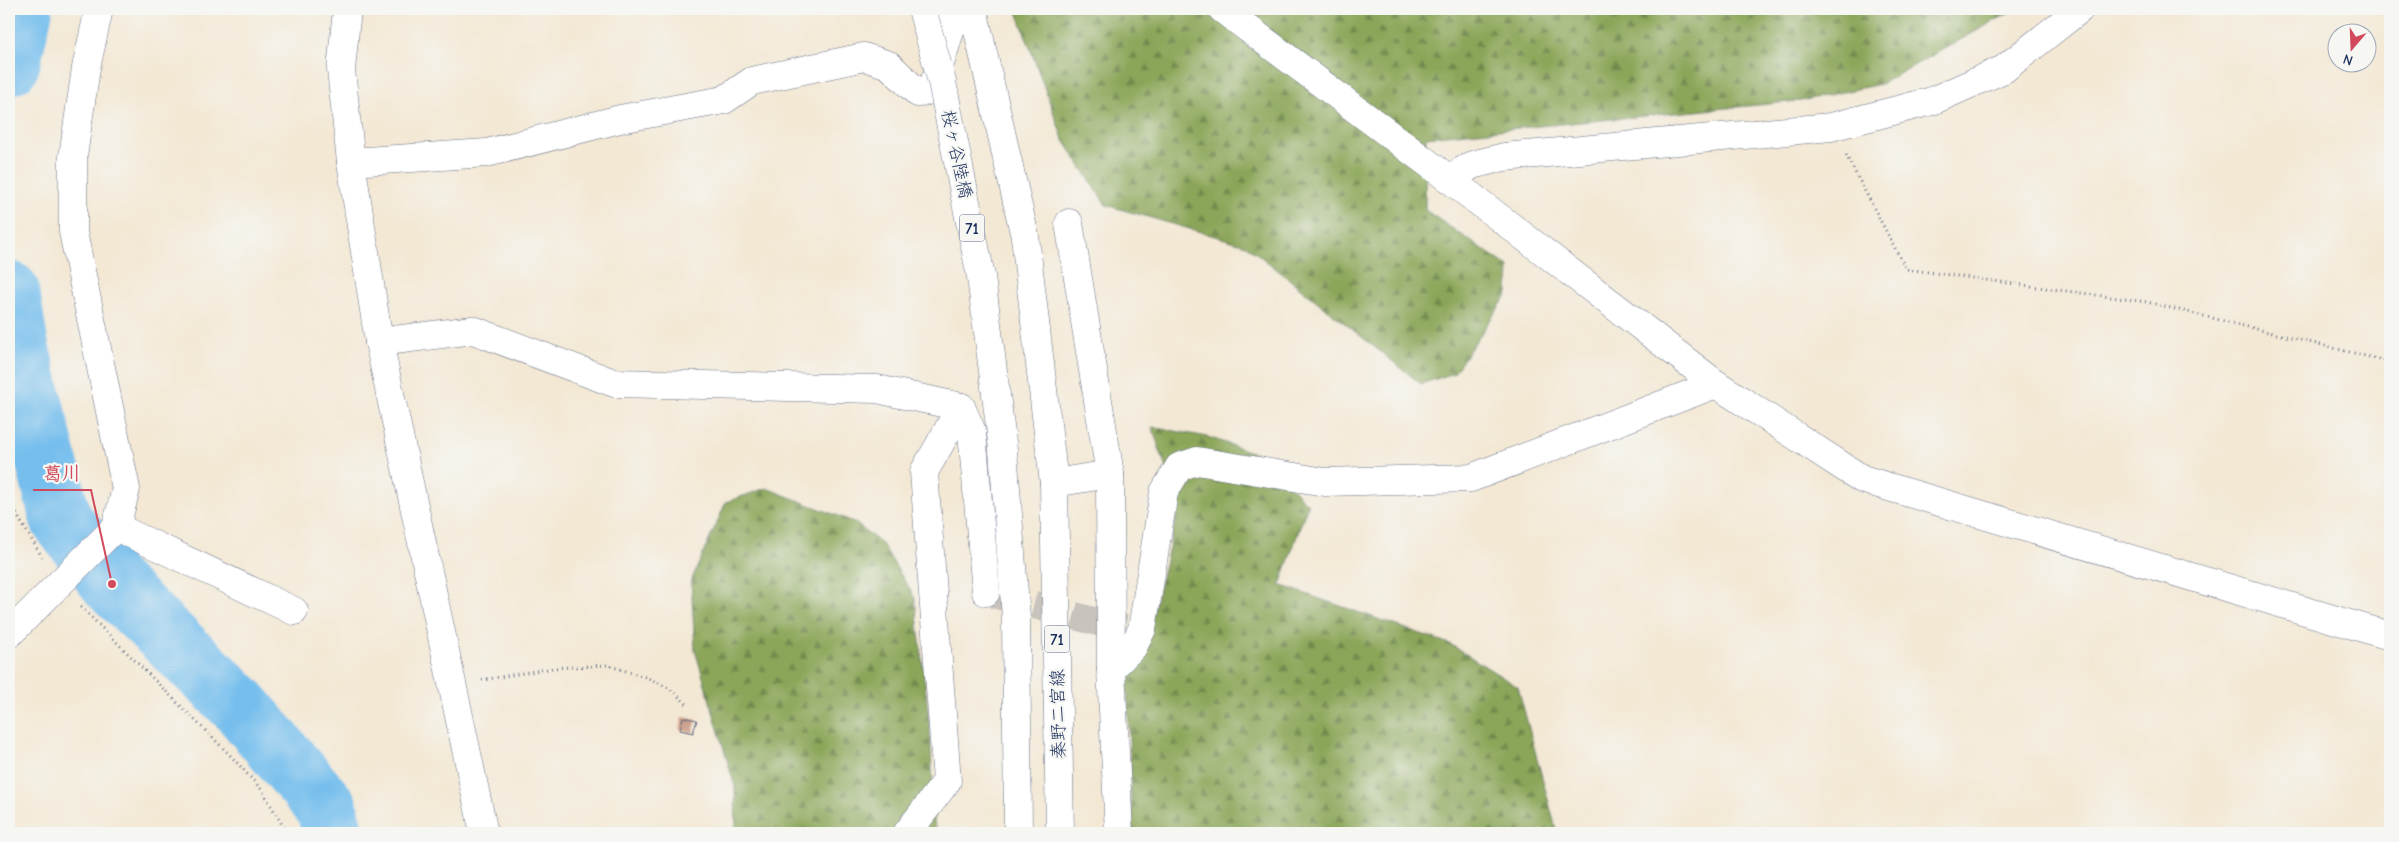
<svg xmlns="http://www.w3.org/2000/svg" width="2399" height="842" font-family="'Comic Neue','Klee One',sans-serif">
	<style>
		.forest { fill: url(#forest-firs); stroke: #536a5c }
		.lines { fill: none; stroke-linecap: round; stroke-linejoin: round }
		.river { stroke: #74beed; stroke-width: 62 }
		.building { fill: #ca9d87 }
		.minor-tunnel { stroke: #c8c3bc; stroke-width: 28; stroke-dasharray: 28 14; stroke-linecap: butt }
		.minor-casing { stroke: #677087; stroke-width: 29 }
		.major-casing { stroke: #677087; stroke-width: 29 }
		.path { stroke: #677087; stroke-width: 3; stroke-dasharray: 1 4; stroke-linecap: butt }
		.minor { stroke: #fff; stroke-width: 28 }
		.major { stroke: #fff; stroke-width: 28 }
		.major-bridge-casing { stroke: #677087; stroke-width: 29; stroke-linecap: butt }
		.major-bridge { stroke: #fff; stroke-width: 28 }
		.labels { text-anchor: middle; stroke-width: 4.5; stroke-linejoin: round; paint-order: stroke }
		.shield { fill: #f6f6f2; stroke: #5d6b8a; stroke-width: 1 }
		.shield-label { font-size: 16px; font-weight: bold; fill: #1b2f5e }
		.street-label { font-size: 18px; fill: #1b2f5e; stroke: #f6f6f2 }
		.leader { fill: none; stroke: #d1495b; stroke-width: 2 }
		.callout-dot { fill: #d1495b; stroke: #f6f6f2; stroke-width: 2 }
		.callout-label { font-size: 19px; text-anchor: middle; font-weight: bold; fill: #d1495b; stroke: #f6f6f2; stroke-width: 4.5; stroke-linejoin: round; paint-order: stroke }
	</style>
	<defs>
		<pattern id="forest-firs" width="22" height="20" patternUnits="userSpaceOnUse" patternTransform="scale(1.25)"><rect width="22" height="20" fill="#8ba659"/><path d="M5 1l3.5 6h-7zM16 11l3.5 6h-7z" fill="#71884d"/></pattern>
	</defs>
	<rect width="100%" height="100%" fill="#f6f6f2"/>
	<filter id="ink" filterUnits="userSpaceOnUse"><feTurbulence type="fractalNoise" baseFrequency=".02" numOctaves="2"/><feDisplacementMap in="SourceGraphic" scale="10" xChannelSelector="R" yChannelSelector="G"/><feConvolveMatrix kernelMatrix="1 2 1 2 8 2 1 2 1" color-interpolation-filters="sRGB"/></filter>
	<filter id="wash" filterUnits="userSpaceOnUse"><feTurbulence type="fractalNoise" baseFrequency=".0096" numOctaves="4" result="noise"/><feDisplacementMap in="SourceGraphic" scale="20" xChannelSelector="R" yChannelSelector="G"/><feGaussianBlur stdDeviation="1.12" result="paint"/><feColorMatrix in="noise" values="0 0 0 0 0 0 0 0 0 0 0 0 0 0 0 0 0 1.4 0 .05"/><feComposite in="paint" operator="in"/></filter>
	<g filter="url(#wash)">
		<rect width="100%" height="100%" fill="#f3e8d4"/>
		<!-- forest -->
		<g class="forest">
			<path d="M 1016,9 L 2016,9 L 1881,84 L 1800,101 L 1426,137 L 1425,210 L 1509,267 L 1508,294 L 1454,373 L 1421,384 L 1246,245 L 1106,205 L 1063,139 Z"/>
			<path d="M 1152,427 L 1208,437 L 1257,454 L 1308,504 L 1280,585 L 1450,644 L 1518,687 L 1557,833 L 1132,833 L 1127,675 L 1150,625 L 1179,507 Z"/>
			<path d="M 766,488 L 854,522 L 882,544 L 915,598 L 930,727 L 935,833 L 736,833 L 735,787 L 695,650 L 691,581 L 726,502 Z"/>
		</g>
		<g class="lines">
			<!-- river -->
			<g class="river">
				<path d="M 9,64 L 22,9"/>
				<path d="M 9,292 L 17,343 L 61,519 L 112,584 L 240,706 L 327,808 L 333,833"/>
			</g>
		</g>
		<g id="blocks">
			<!-- building -->
			<path class="building" d="M 683,717 L 697,720 L 693,733 L 680,730 Z"/>
		</g>
	</g>
	<g filter="url(#ink)">
		<use href="#blocks" fill-opacity="0" stroke="#677087" stroke-width="1"/>
		<g class="lines">
			<!-- minor-tunnel -->
			<path class="minor-tunnel" d="M 993,594 L 1124,629"/>
			<!-- minor casing -->
			<g class="minor-casing">
				<g id="minor">
					<path d="M 347,9 L 341,70 L 351,162 L 379,342 L 484,833"/>
					<path d="M 1222,9 L 1449,179 L 1716,384 L 1862,479 L 2390,636"/>
					<path d="M 351,162 L 487,153 L 620,119 L 724,100 L 752,81 L 864,57 L 889,65 L 918,93 L 932,90 L 951,28 L 945,9"/>
					<path d="M 1449,179 L 1472,165 L 1504,157 L 1831,127 L 1932,101 L 2004,69 L 2080,9"/>
					<path d="M 1069,223 L 1110,474 L 1111,669 L 1119,833"/>
					<path d="M 379,342 L 473,330 L 614,383 L 877,389 L 961,407"/>
					<path d="M 961,407 L 972,432 L 986,592"/>
					<path d="M 1054,483 L 1110,474"/>
					<path d="M 116,527 L 294,611"/>
					<path d="M 9,634 L 116,527 L 126,489 L 73,232 L 73,156 L 86,68 L 99,9"/>
					<path d="M 1111,669 L 1133,647 L 1142,629 L 1164,492 L 1179,467 L 1197,461 L 1325,482 L 1471,478 L 1716,384"/>
					<path d="M 907,833 L 947,781 L 924,472 L 961,407"/>
				</g>
			</g>
			<!-- major casing -->
			<g class="major-casing">
				<g id="major">
					<path d="M 973,9 L 1025,237 L 1054,483 L 1060,833"/>
					<path d="M 1003,450 L 1016,618 L 1018,833"/>
				</g>
			</g>
			<!-- path -->
			<g class="path">
				<path d="M 1846,155 L 1906,269 L 2147,302 L 2390,362"/>
				<path d="M 9,495 L 18,517 L 42,557"/>
				<path d="M 81,607 L 229,754 L 262,790 L 287,833"/>
				<path d="M 482,680 L 553,668 L 607,665 L 648,678 L 669,688 L 689,706"/>
			</g>
			<!-- minor -->
			<use href="#minor" class="minor"/>
			<!-- major -->
			<use href="#major" class="major"/>
			<!-- major-bridge casing -->
			<g class="major-bridge-casing">
				<path id="major-bridge" d="M 922,9 L 942,82 L 981,277 L 1003,450"/>
			</g>
			<!-- major-bridge -->
			<use href="#major-bridge" class="major-bridge"/>
		</g>
	</g>
	<g class="labels">
		<!-- shield labels -->
		<g class="shield">
			<rect x="959.5" y="214.5" width="25" height="27" rx="4"/>
			<rect x="1044.5" y="625.5" width="25" height="27" rx="4"/>
		</g>
		<g class="shield-label">
			<text x="972" y="234">71</text>
			<text x="1057" y="645">71</text>
		</g>
		<!-- street labels -->
		<g class="street-label">
			<text transform="translate(957 154) rotate(78)" y="6">桜ヶ谷陸橋</text>
			<text transform="translate(1058 714) rotate(-91)" y="6">秦野二宮線</text>
		</g>
	</g>
	<!-- callouts -->
	<path class="leader" d="M112 584L91 490H33"/>
	<circle class="callout-dot" cx="112" cy="584" r="5"/>
	<g class="callout-label">
		<text x="62" y="480">葛川</text>
	</g>
	<!-- margin -->
	<rect width="2399" height="842" fill="none" stroke="#f6f6f2" stroke-width="30"/>
	<!-- north arrow -->
	<g transform="translate(2352 48) rotate(199)"><circle r="24" fill="#f6f6f2" stroke="#9ea6b7"/>
	<path d="M0-4L9 19L0 12L-9 19Z" fill="#d1495b"/>
	<text y="-8" font-size="14" font-weight="bold" text-anchor="middle" fill="#1b2f5e">N</text>
	</g>
</svg>
